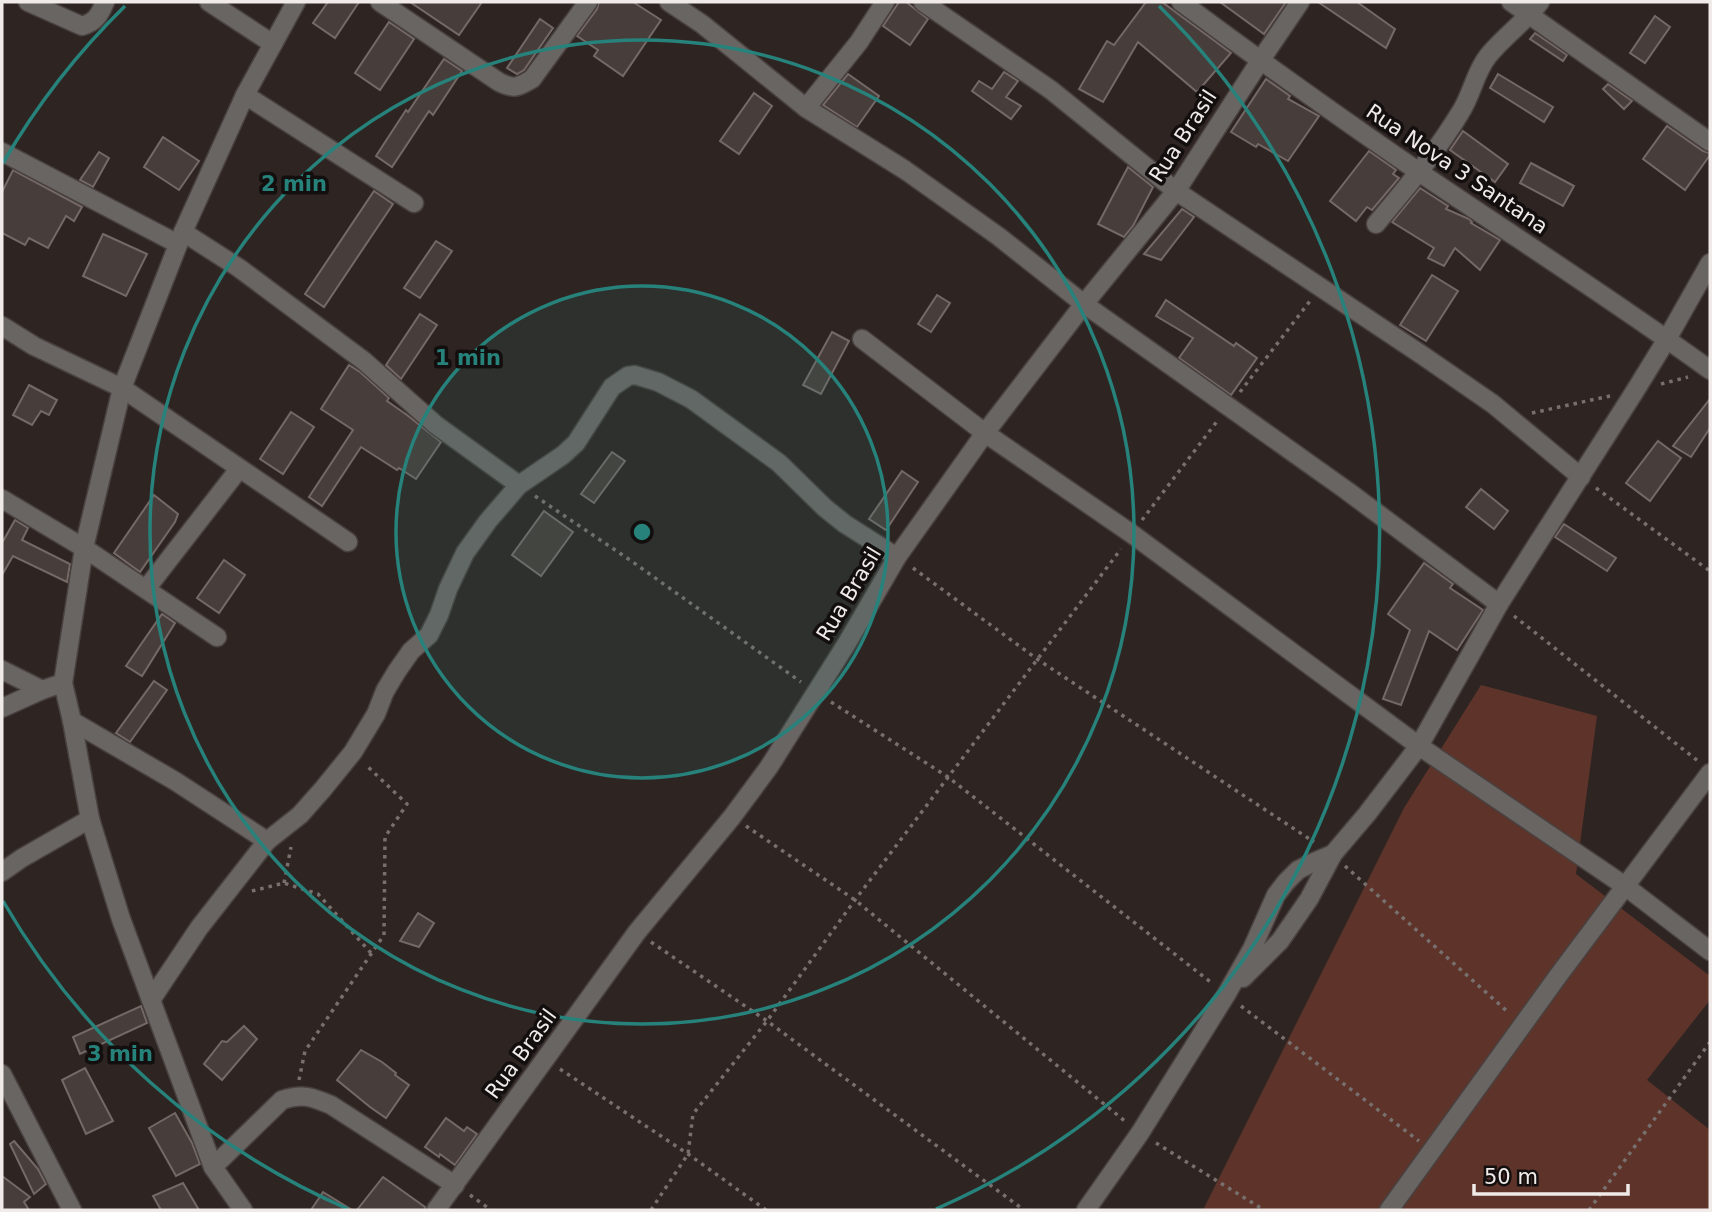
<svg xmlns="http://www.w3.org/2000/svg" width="1712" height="1212" font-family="'DejaVu Sans',sans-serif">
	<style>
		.green { fill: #5e342a }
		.building { fill: #473d3a; stroke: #746966; stroke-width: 2 }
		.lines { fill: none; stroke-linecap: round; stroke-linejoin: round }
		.street-casing { stroke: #49413f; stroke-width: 21 }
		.path { stroke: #78706e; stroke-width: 3.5; stroke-dasharray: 3.5 5; stroke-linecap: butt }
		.street { stroke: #696563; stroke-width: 18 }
		.ring { fill: none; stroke: #26827a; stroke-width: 3.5 }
		.labels { text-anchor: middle; stroke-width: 7; stroke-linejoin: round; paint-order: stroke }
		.street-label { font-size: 21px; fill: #f0eae8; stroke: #130f0e }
		.centre { fill: #26827a; stroke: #130f0e; stroke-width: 3.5 }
		.ring-label { font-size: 21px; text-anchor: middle; font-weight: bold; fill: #26827a; stroke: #130f0e; stroke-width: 7; stroke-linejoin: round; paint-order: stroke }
	</style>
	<rect width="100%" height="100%" fill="#2e2523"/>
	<!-- green -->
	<path class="green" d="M 1481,685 L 1597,716 L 1576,874 L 1710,976 L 1710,1000 L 1647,1080 L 1710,1130 L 1710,1210 L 1203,1210 L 1404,808 Z"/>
	<!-- building -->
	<g class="building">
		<path d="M 328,2 L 359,2 L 335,38 L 313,23 Z"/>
		<path d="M 410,2 L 482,2 L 459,35 Z"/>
		<path d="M 599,2 L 633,2 L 661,20 L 623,76 L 594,56 L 598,50 L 577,36 L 597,9 Z"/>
		<path d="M 899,2 L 906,2 L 928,19 L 910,45 L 883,26 Z"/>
		<path d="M 1146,2 L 1162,2 L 1231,53 L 1197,92 L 1138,42 L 1103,102 L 1079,89 L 1107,41 L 1114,45 Z"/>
		<path d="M 1220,2 L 1286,2 L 1264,34 Z"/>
		<path d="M 1318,2 L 1357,2 L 1395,29 L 1386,48 Z"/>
		<path d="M 1655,16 L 1670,27 L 1645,63 L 1630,53 Z"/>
		<path d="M 540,19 L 553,28 L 524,70 L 517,74 L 507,68 Z"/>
		<path d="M 389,22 L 414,39 L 380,90 L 355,73 Z"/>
		<path d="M 1535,33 L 1567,55 L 1563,61 L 1530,39 Z"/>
		<path d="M 444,59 L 462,71 L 433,115 L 429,111 L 392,167 L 376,156 L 406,110 L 408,112 Z"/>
		<path d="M 1004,72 L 1018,81 L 1006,97 L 1021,106 L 1011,119 L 972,91 L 979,81 L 992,89 Z"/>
		<path d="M 848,74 L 879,96 L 857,127 L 823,105 Z"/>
		<path d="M 1498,74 L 1553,107 L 1544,122 L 1490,88 Z"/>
		<path d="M 1266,79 L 1290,96 L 1288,99 L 1319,116 L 1288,161 L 1258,144 L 1256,147 L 1231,132 Z"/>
		<path d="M 1608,84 L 1632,101 L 1624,109 L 1603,89 Z"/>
		<path d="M 754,93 L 772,106 L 739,154 L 720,141 Z"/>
		<path d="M 1667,126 L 1703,151 L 1710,153 L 1710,155 L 1685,190 L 1643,159 Z"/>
		<path d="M 1463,131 L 1508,164 L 1495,182 L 1450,150 Z"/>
		<path d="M 163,137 L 199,161 L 179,190 L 144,167 Z"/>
		<path d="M 1369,151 L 1396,170 L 1393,174 L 1399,178 L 1372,210 L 1367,207 L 1356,221 L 1330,201 Z"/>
		<path d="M 99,152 L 109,158 L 93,187 L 80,180 Z"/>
		<path d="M 1531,163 L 1574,186 L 1563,206 L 1520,183 Z"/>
		<path d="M 1128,167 L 1153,187 L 1133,226 L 1124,237 L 1098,224 Z"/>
		<path d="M 13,170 L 82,207 L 74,221 L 66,216 L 48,248 L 29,238 L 25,245 L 2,233 L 2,192 Z"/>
		<path d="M 1420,188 L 1448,206 L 1446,209 L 1469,219 L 1472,222 L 1471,223 L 1500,240 L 1480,270 L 1455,248 L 1444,266 L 1428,258 L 1434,248 L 1392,222 Z"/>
		<path d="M 374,191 L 393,204 L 324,307 L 305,294 Z"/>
		<path d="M 1182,209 L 1194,217 L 1161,260 L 1144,254 Z"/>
		<path d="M 103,234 L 147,254 L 126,296 L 83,276 Z"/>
		<path d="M 436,241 L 452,251 L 420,298 L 404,288 Z"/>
		<path d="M 1432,275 L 1458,291 L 1426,341 L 1400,325 Z"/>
		<path d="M 937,295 L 950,303 L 931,332 L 918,324 Z"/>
		<path d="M 1166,300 L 1234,346 L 1236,343 L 1257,358 L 1231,395 L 1179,358 L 1193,338 L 1156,316 Z"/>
		<path d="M 420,314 L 437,325 L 401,379 L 386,365 Z"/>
		<path d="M 832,332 L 849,341 L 821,394 L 803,385 Z"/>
		<path d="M 349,365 L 360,372 L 389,398 L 387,401 L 407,415 L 441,442 L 416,479 L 399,468 L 397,470 L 361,447 L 322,506 L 309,497 L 353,430 L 321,409 Z"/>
		<path d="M 29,385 L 57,400 L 49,415 L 41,411 L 32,425 L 13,415 Z"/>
		<path d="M 1710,399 L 1710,428 L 1691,457 L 1673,446 Z"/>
		<path d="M 291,412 L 314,427 L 283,474 L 260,459 Z"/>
		<path d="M 1658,441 L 1681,458 L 1650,501 L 1626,483 Z"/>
		<path d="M 612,452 L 625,461 L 594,503 L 581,494 Z"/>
		<path d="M 902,471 L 918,482 L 886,530 L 869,519 Z"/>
		<path d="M 1481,489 L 1508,511 L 1494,529 L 1466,507 Z"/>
		<path d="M 154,495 L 178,514 L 175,522 L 140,572 L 114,553 Z"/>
		<path d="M 544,511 L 573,532 L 541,576 L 512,555 Z"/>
		<path d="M 15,520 L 28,528 L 22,540 L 70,564 L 67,582 L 13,556 L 2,575 L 2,543 Z"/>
		<path d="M 1564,524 L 1616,558 L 1607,571 L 1555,537 Z"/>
		<path d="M 224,560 L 245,575 L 219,613 L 197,598 Z"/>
		<path d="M 1424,563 L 1453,584 L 1450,588 L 1483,610 L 1457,650 L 1429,631 L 1401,705 L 1383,699 L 1410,630 L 1388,614 Z"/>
		<path d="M 162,614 L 175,623 L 142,676 L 126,666 Z"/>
		<path d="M 154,681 L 167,690 L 130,742 L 116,733 Z"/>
		<path d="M 418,913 L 434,923 L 419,947 L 400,941 Z"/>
		<path d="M 141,1006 L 147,1023 L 80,1054 L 73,1037 Z"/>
		<path d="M 244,1026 L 257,1039 L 222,1080 L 204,1064 L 222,1041 L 227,1042 Z"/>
		<path d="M 361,1050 L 382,1062 L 396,1073 L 395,1075 L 409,1085 L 386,1118 L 370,1107 L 337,1080 Z"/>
		<path d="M 85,1068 L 113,1121 L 86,1134 L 62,1080 Z"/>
		<path d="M 175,1113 L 192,1143 L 200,1164 L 176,1176 L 149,1128 Z"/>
		<path d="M 446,1118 L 464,1131 L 467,1127 L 477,1134 L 455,1165 L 440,1154 L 439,1157 L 425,1147 Z"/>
		<path d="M 14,1141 L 38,1169 L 46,1184 L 34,1194 L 10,1144 Z"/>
		<path d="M 2,1176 L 30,1197 L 24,1202 L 29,1210 L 2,1210 Z"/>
		<path d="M 383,1177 L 425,1207 L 425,1210 L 357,1210 Z"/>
		<path d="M 183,1183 L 199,1210 L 161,1210 L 153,1196 Z"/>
		<path d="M 323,1192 L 352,1210 L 311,1210 Z"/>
	</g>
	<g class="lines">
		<!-- street casing -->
		<g class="street-casing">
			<g id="street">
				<path d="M 28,2 L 82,26 C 96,22 100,14 105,2"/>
				<path d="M 209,2 L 273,44"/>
				<path d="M 380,2 L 499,82 C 515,90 518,87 532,79 L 588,2"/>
				<path d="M 669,2 L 702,24 L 806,108 L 905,170 L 998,236 L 1084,304 L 1346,490 L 1499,604"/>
				<path d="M 923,2 L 1051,90 L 1176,191 L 1422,355 L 1493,404 L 1581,477"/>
				<path d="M 1181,2 C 1259,60 1339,117 1419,172 C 1516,238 1615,301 1710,370"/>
				<path d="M 1511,2 L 1710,142"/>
				<path d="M 245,95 L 414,203"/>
				<path d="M 806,108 L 859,42 L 885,2"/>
				<path d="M 2,152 L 178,244"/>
				<path d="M 1376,224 C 1405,189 1436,153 1460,113 C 1472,95 1475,72 1488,56 C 1504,36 1525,22 1540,2"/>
				<path d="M 183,232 L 239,268 L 364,361 L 436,425 L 519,485"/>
				<path d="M 2,326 L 34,346 L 122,388 L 348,542"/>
				<path d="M 862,339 L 985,433 L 1132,534 L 1419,746 L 1625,886 L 1710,951"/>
				<path d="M 2,499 L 84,548 L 217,637"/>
				<path d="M 146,589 L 239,469"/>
				<path d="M 2,670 L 42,690"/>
				<path d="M 2,708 L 42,690 L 63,683"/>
				<path d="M 72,721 L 175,781 L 267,841"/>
				<path d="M 2,872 L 22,858 L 90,819"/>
				<path d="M 1243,978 L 1280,941 L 1309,899 L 1333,854"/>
				<path d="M 151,1000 L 199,928 L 267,841 L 300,815 L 323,789 L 353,752 L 376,714 L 385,691 L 397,671 L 411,651 L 429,635 L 439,615 L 448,589 L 465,553 L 488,521 L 519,485 L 563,455 L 576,443 L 612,387 L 628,376 L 635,375 L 658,382 L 691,399 L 779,463 L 825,508 L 845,524 L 897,557"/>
				<path d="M 2,1074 L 72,1210"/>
				<path d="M 213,1167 L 282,1100 C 303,1093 312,1097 331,1105 L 455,1185"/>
				<path d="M 243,1210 L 213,1167 L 121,919 L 90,819 L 72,721 L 63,683 L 84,548 L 122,388 L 183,232 L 245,95 L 296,2"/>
				<path d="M 436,1210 L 637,932 L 732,817 L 769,767 L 847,643 L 897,557 L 985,433 L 1084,304 L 1176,191 L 1260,61 L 1300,2"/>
				<path d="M 1086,1210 L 1140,1133 L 1226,995 L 1252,949 L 1276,895 L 1286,882 L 1298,870 L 1314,862 L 1333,854 L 1367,814 L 1419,746 L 1499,604 L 1635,391 L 1667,339 L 1710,263"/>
				<path d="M 1389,1210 L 1558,976 L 1710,773"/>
			</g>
		</g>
		<!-- path -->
		<g class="path">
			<path d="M 1661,384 L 1688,377"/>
			<path d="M 1240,392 L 1310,301"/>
			<path d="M 1532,413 L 1610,396"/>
			<path d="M 1596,488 L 1710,571"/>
			<path d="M 535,496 L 630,560 L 801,682"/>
			<path d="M 1142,520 L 1218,420"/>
			<path d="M 913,568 L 1037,659 L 1314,842"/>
			<path d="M 1514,616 L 1698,761"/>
			<path d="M 831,702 L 948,777 L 1213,984"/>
			<path d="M 746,826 L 855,900 L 1126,1122"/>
			<path d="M 1345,866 L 1509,1013"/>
			<path d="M 284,883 L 291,847"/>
			<path d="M 252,891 L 284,883 L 318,894 L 371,953"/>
			<path d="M 651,942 L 767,1021 L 1024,1210"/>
			<path d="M 1241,1006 L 1419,1141"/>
			<path d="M 560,1069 L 688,1154 L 766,1210"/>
			<path d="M 299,1080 L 305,1051 L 384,935 L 385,837 L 407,804 L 366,765"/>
			<path d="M 1156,1143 L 1264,1210"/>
			<path d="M 470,1195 L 491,1210"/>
			<path d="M 651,1210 L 688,1154 L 693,1114 L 767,1021 L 855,900 L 1121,549"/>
			<path d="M 1589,1210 L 1710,1042"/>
		</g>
		<!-- street -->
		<use href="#street" class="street"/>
	</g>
	<!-- distance rings -->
	<circle cx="642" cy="532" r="246" fill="#26827a" fill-opacity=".12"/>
	<g class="ring">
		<circle cx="642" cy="532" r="246"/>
		<circle cx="642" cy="532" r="492"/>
		<path d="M348 1209A738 738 0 0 1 3 901M3 163A738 738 0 0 1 125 6M1159 6A738 738 0 0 1 936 1209"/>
	</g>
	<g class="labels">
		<!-- street labels -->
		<g class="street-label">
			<text transform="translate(1183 136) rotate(-57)" y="7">Rua Brasil</text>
			<text transform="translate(1457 169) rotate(34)" y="7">Rua Nova 3 Santana</text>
			<text transform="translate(849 594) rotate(-59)" y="7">Rua Brasil</text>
			<text transform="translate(521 1054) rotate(-54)" y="7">Rua Brasil</text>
		</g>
	</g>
	<circle cx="642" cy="532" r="10" class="centre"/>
	<g class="ring-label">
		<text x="294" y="191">2 min</text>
		<text x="468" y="365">1 min</text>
		<text x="120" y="1061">3 min</text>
	</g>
	<!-- border -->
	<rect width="1712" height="1212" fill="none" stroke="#f0eae8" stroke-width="7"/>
	<!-- scale -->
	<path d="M1474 1184v10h154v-10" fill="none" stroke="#f0eae8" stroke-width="3.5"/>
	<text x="1484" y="1184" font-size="21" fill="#f0eae8" stroke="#130f0e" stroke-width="5" paint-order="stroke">50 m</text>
</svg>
